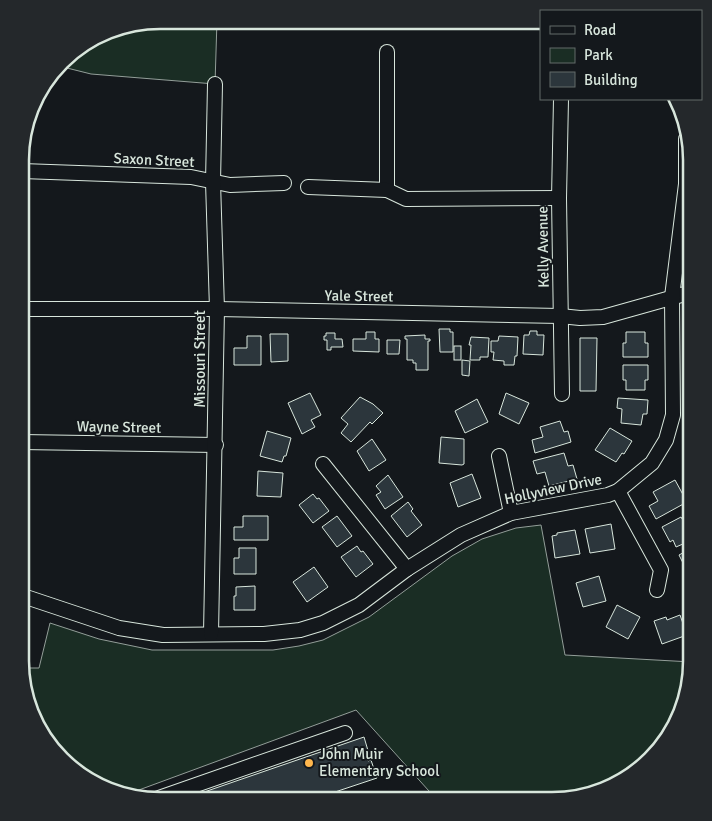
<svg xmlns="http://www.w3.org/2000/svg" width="712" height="821" font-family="Signika,sans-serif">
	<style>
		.green { fill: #1a2d24; stroke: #939e99 }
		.building { fill: #2c363c; stroke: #d8e6dc }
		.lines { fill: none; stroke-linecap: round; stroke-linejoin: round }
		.minor-casing { stroke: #d8e6dc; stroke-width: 16 }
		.minor { stroke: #14181c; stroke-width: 14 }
		.poi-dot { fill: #ffb74d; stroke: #14181c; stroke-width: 2 }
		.labels { text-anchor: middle; stroke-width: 4; stroke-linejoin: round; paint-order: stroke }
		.street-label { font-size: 15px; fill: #d8e6dc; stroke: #14181c }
		.poi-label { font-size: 15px; fill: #d8e6dc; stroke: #14181c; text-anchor: start }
		.rim { fill: none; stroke: #d8e6dc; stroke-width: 2.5 }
	</style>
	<rect width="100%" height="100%" fill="#14181c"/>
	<!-- green -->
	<g class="green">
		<path d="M 160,20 L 217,20 L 215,84 L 91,74 L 59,66 L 68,54 L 114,28 Z"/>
		<path d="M 541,525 L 565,655 L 692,662 L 692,671 L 669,739 L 622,782 L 561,801 L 438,801 L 356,710 L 128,794 L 90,782 L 39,731 L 22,668 L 39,668 L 50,623 L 99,639 L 152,650 L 273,650 L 299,646 L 323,640 L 369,617 L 452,556 L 482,539 L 516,528 Z"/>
	</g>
	<!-- building -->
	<g class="building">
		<path d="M 439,329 L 450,329 L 450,332 L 453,332 L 453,352 L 440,352 Z"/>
		<path d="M 530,331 L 537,331 L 537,335 L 544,335 L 543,355 L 523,354 L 524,335 L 529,335 Z"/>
		<path d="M 366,332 L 375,332 L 375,339 L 379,339 L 379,352 L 353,351 L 353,339 L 366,339 Z"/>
		<path d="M 626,332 L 645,332 L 645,343 L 648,343 L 648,357 L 623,357 L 623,343 L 626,343 Z"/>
		<path d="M 326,333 L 335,333 L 335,339 L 342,339 L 343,347 L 331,347 L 331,350 L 327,350 L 327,340 L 324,340 L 324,336 L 326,336 Z"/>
		<path d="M 270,334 L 288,334 L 288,361 L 271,362 Z"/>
		<path d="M 425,335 L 425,339 L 430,339 L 430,341 L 428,341 L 428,370 L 416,370 L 416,363 L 413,363 L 413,360 L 407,360 L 407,339 L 405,339 L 405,336 Z"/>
		<path d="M 247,336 L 261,336 L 261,365 L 234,365 L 234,348 L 247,348 Z"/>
		<path d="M 499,336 L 518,337 L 517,356 L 515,356 L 514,365 L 504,365 L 504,361 L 493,360 L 494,352 L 491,352 L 491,341 L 498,341 Z"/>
		<path d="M 471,337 L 489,338 L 488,357 L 480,357 L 480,360 L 470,360 L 471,345 L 469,345 Z"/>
		<path d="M 580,338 L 597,338 L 596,391 L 580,391 Z"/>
		<path d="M 387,340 L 400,340 L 399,354 L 387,354 Z"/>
		<rect x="454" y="346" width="7" height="14"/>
		<path d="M 462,360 L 470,361 L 469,376 L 462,375 Z"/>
		<path d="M 623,365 L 648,365 L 648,380 L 645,380 L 645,390 L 626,390 L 626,380 L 623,380 Z"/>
		<path d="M 310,393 L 321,415 L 311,420 L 315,427 L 302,434 L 288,403 Z"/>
		<path d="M 506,393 L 529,403 L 519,424 L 499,414 Z"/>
		<path d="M 360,397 L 373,404 L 383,413 L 372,424 L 370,422 L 351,442 L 341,433 L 348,424 L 341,418 Z"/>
		<path d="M 618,398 L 648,400 L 647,414 L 643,414 L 641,425 L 621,423 L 622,409 L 617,408 Z"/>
		<path d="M 477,399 L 488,422 L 465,433 L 455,411 Z"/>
		<path d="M 560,421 L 564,432 L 568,431 L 571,442 L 535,453 L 532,440 L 543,437 L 540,427 Z"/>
		<path d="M 610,428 L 632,441 L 624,454 L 622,453 L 616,462 L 595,450 Z"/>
		<path d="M 267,431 L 291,438 L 286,456 L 284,456 L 282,462 L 260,456 Z"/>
		<path d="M 441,437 L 464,439 L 464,464 L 462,465 L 439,463 Z"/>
		<path d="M 372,439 L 386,460 L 369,471 L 357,451 Z"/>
		<path d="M 689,446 L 692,447 L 692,463 L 684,460 Z"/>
		<path d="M 564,453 L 568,466 L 573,465 L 577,479 L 549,486 L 545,472 L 537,474 L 533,461 Z"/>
		<path d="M 258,471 L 283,473 L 281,497 L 257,496 Z"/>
		<path d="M 472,474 L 481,498 L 458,507 L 450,483 Z"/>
		<path d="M 388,475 L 403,497 L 385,509 L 376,495 L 381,492 L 376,486 Z"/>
		<path d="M 675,480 L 687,502 L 656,519 L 649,506 L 658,501 L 653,492 Z"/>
		<path d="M 313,494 L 317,499 L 319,498 L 329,511 L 313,523 L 299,505 Z"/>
		<path d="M 408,502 L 413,509 L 411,511 L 422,525 L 407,537 L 391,516 Z"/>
		<path d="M 243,516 L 268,516 L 268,540 L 234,540 L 234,527 L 243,527 Z"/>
		<path d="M 337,516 L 352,536 L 337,547 L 322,527 Z"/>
		<path d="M 681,517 L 692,536 L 692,540 L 676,547 L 673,540 L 670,542 L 662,527 Z"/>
		<path d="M 611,524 L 615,549 L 590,553 L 585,529 Z"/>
		<path d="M 575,530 L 580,554 L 555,558 L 552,536 L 557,535 L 557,533 Z"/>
		<path d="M 357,546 L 361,552 L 363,551 L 373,564 L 356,577 L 341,557 Z"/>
		<path d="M 239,548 L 256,548 L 256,574 L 234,574 L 234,558 L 239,558 Z"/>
		<path d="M 690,549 L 692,550 L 692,567 L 690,564 L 685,567 L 679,555 Z"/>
		<path d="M 314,567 L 328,587 L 307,602 L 293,582 Z"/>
		<path d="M 599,576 L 606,601 L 583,607 L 576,583 Z"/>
		<path d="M 255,586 L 255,610 L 234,610 L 234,596 L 236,596 L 236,587 Z"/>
		<path d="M 688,590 L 692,591 L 692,606 L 683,603 Z"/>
		<path d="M 617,605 L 640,617 L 628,639 L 606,627 Z"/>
		<path d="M 680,615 L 687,635 L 662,644 L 654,621 L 666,617 L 667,620 Z"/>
		<path d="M 364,737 L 369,754 L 366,756 L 368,761 L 371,760 L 377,778 L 308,801 L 178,801 Z"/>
	</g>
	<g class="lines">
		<!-- minor casing -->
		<g class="minor-casing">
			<g id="minor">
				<path d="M 387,52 L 387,190"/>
				<path d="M 561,99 L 559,198 L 562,394"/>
				<path d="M 22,171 L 191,177 L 230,185 L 284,183"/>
				<path d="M 308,187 L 387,190 L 406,199 L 559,198"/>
				<path d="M 22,309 L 217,309 L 560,316 L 580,318 L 603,317 L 692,292"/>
				<path d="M 21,442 L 216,445"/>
				<path d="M 499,456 L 511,513"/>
				<path d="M 323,464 L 407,569"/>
				<path d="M 618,491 L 661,570 L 657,590"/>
				<path d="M 20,595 L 119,628 L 163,635 L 264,634 L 300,630 L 323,623 L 359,605 L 407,569 L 461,535 L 511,513 L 608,495 L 618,491 L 652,463 L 666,440 L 673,415 L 672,297 L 686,184 L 686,139"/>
				<path d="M 211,634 L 217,309 L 213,182 L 215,84"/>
				<path d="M 150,801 L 345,733"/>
			</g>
		</g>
		<!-- minor -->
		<use href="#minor" class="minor"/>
	</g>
	<!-- markers -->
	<circle class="poi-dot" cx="309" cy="763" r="5"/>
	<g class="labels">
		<!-- street labels -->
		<g class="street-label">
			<text transform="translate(154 160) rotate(3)" y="5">Saxon Street</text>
			<text transform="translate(543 247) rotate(-91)" y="5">Kelly Avenue</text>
			<text transform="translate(359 296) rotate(1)" y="5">Yale Street</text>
			<text transform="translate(200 359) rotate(-90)" y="5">Missouri Street</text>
			<text transform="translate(119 427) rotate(1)" y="5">Wayne Street</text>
			<text transform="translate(553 489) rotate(-12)" y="5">Hollyview Drive</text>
		</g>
		<!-- poi labels -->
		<g class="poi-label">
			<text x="319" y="759">John Muir<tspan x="319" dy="17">Elementary School</tspan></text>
		</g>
	</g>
	<!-- crop -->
	<path d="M0 0H712V821H0ZM160 29H552A131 131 0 0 1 683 160V661A131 131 0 0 1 552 792H160A131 131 0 0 1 29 661V160A131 131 0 0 1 160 29Z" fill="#24282b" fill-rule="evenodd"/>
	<path class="rim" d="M160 29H552A131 131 0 0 1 683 160V661A131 131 0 0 1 552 792H160A131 131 0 0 1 29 661V160A131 131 0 0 1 160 29Z"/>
	<!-- legend -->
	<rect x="540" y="10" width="162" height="90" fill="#14181c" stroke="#626a69"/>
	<rect x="550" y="26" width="25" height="8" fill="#14181c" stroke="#626a69"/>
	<text x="584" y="35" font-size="15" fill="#d8e6dc">Road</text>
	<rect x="550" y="48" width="25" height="15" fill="#1a2d24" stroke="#626a69"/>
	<text x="584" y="60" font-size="15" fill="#d8e6dc">Park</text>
	<rect x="550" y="72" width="25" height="15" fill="#2c363c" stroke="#626a69"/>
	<text x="584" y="85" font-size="15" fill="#d8e6dc">Building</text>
</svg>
